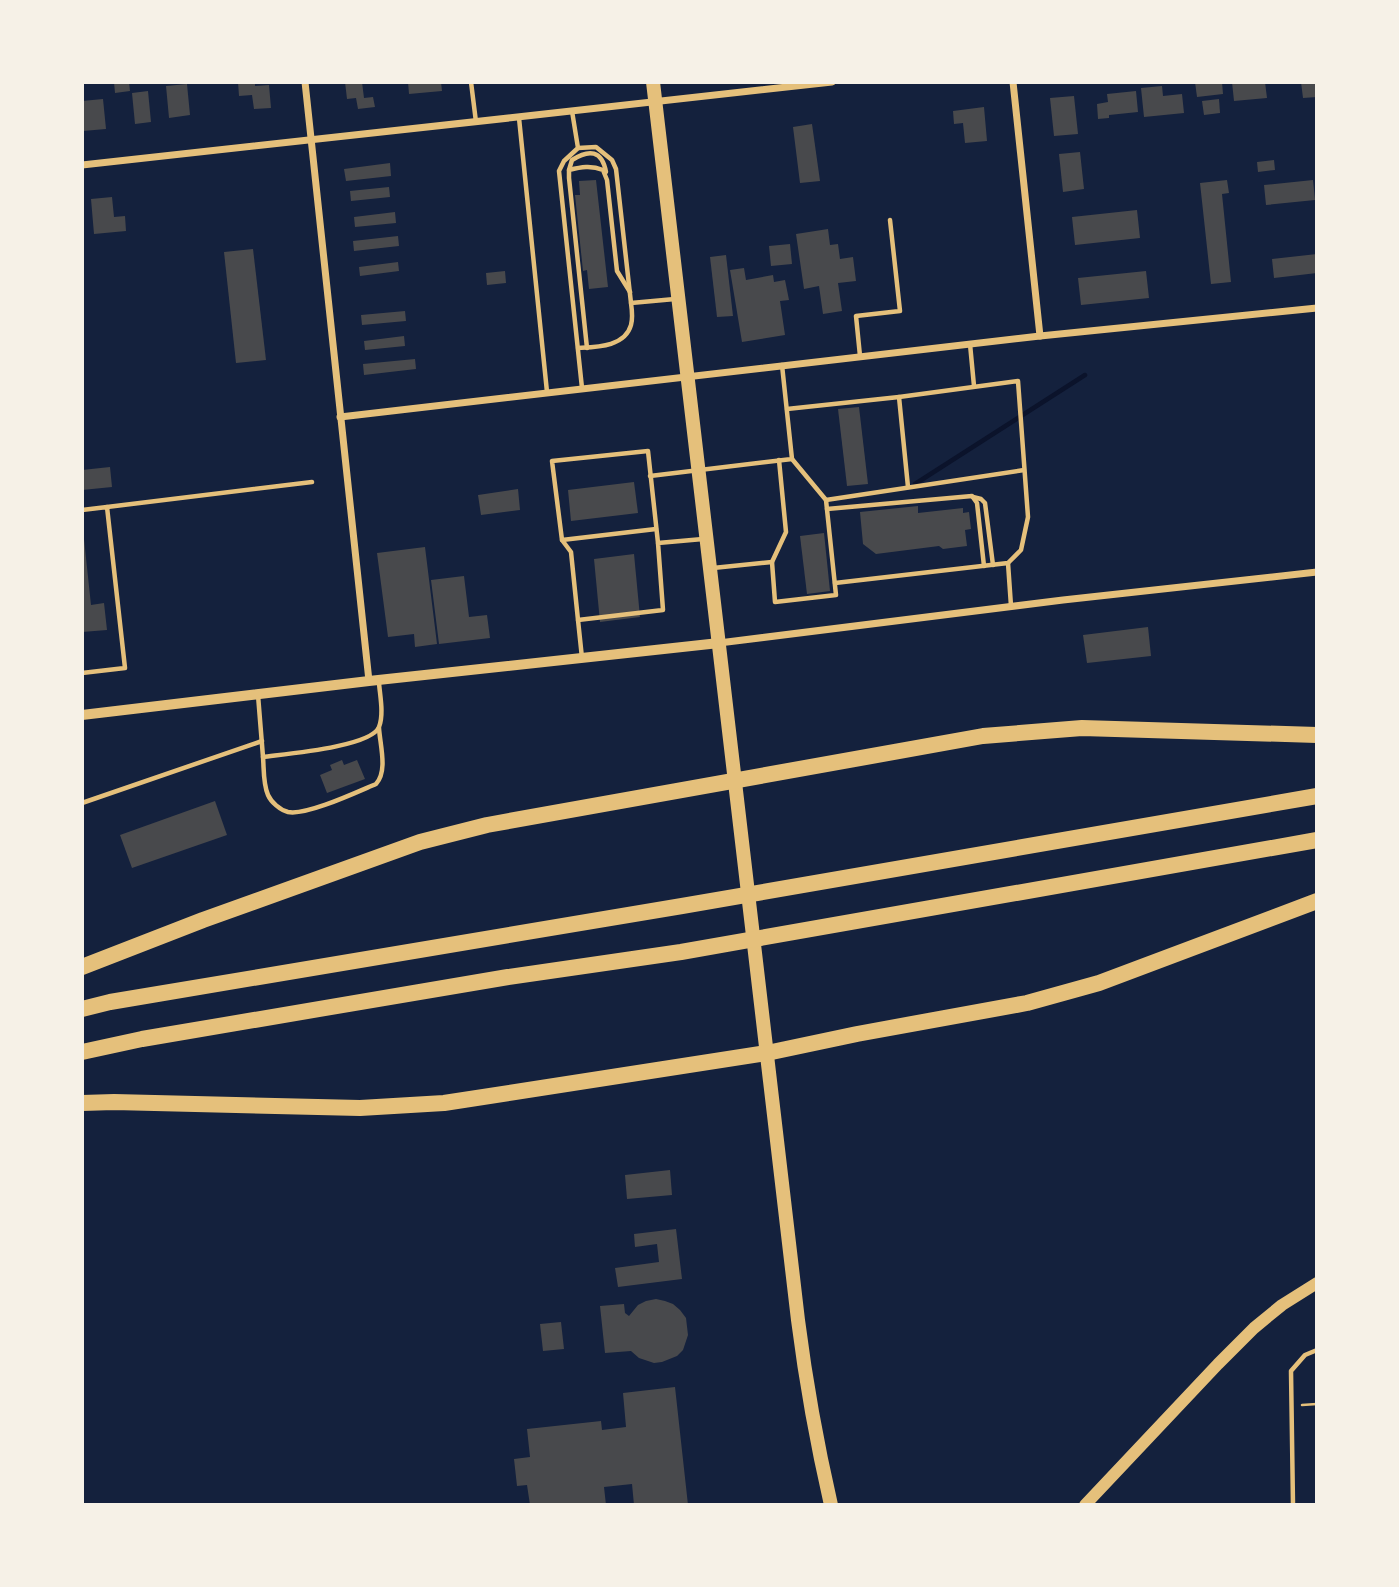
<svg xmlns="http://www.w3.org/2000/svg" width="1399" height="1587" font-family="'Fira Sans Condensed',sans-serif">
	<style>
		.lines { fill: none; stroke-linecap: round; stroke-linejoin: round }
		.stream { stroke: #0b132b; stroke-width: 4.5 }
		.building { fill: #48494c }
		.path { stroke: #e5c07b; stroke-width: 2.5 }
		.service { stroke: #e5c07b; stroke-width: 4.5 }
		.minor { stroke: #e5c07b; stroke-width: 7 }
		.tertiary { stroke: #e5c07b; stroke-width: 10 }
		.secondary { stroke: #e5c07b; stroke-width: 12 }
		.primary { stroke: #e5c07b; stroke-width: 14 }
		.motorway { stroke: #e5c07b; stroke-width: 16 }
	</style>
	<rect width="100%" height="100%" fill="#14213d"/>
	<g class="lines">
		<!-- stream -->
		<path class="stream" d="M 915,484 L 1085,375"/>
	</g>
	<!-- building -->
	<g class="building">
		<path d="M 114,82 L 129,82 L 130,91 L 115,93 Z"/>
		<path d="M 238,82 L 255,82 L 255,86 L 269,85 L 271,108 L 254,109 L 252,95 L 239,96 Z"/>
		<path d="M 345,82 L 362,82 L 364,98 L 373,97 L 375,107 L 358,109 L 356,98 L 347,99 Z"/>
		<path d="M 408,82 L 441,82 L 442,91 L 409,94 Z"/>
		<path d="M 1195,82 L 1222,82 L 1223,94 L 1197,97 Z"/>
		<path d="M 1232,82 L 1265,82 L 1267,98 L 1234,101 Z"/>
		<path d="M 1301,82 L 1317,82 L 1317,97 L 1303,98 Z"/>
		<path d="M 187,84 L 190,115 L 169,118 L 166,86 Z"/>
		<path d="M 1162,86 L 1163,96 L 1182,94 L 1184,113 L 1144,117 L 1141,88 Z"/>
		<path d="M 148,91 L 151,122 L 135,124 L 132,93 Z"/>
		<path d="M 1136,91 L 1138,112 L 1109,115 L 1109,118 L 1098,119 L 1097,104 L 1108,102 L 1107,94 Z"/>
		<path d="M 1074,96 L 1078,134 L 1054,136 L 1050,98 Z"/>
		<path d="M 103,99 L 106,129 L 83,131 L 82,101 Z"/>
		<path d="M 1219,99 L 1220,113 L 1204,115 L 1202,101 Z"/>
		<path d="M 984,107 L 987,141 L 965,143 L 963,123 L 954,124 L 953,111 Z"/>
		<path d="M 812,124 L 820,181 L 800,183 L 793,127 Z"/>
		<path d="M 1080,152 L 1084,189 L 1063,192 L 1059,154 Z"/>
		<path d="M 1274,160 L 1275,170 L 1258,172 L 1257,162 Z"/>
		<path d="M 390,163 L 391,176 L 346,181 L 344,169 Z"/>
		<path d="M 596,180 L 608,287 L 589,289 L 587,270 L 583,271 L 575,195 L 580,195 L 579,181 Z"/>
		<path d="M 1227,180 L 1229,193 L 1222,194 L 1231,282 L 1211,284 L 1200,183 Z"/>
		<path d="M 1313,180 L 1315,200 L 1266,205 L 1264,185 Z"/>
		<path d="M 389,187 L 390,197 L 351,201 L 350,191 Z"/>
		<path d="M 112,197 L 114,217 L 125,216 L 126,231 L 94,234 L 91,199 Z"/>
		<path d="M 1137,210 L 1140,238 L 1075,245 L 1072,217 Z"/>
		<path d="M 395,212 L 396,223 L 355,227 L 354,217 Z"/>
		<path d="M 828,229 L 830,245 L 838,244 L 840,259 L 853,257 L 856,281 L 838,283 L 842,311 L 823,314 L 819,286 L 804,289 L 796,234 Z"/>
		<path d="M 398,236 L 399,246 L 354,251 L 353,241 Z"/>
		<path d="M 790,244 L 792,264 L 771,266 L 769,246 Z"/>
		<path d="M 253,249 L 266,360 L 236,363 L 224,252 Z"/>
		<path d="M 1317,254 L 1317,273 L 1274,278 L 1272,259 Z"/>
		<path d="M 726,255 L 733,316 L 717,317 L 710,257 Z"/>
		<path d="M 398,262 L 399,271 L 360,276 L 359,267 Z"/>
		<path d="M 744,268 L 746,280 L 773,275 L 774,282 L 785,280 L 789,300 L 780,301 L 785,335 L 742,342 L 730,270 Z"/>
		<path d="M 505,271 L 506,283 L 487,285 L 486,273 Z"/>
		<path d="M 1146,271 L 1149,298 L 1081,305 L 1078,278 Z"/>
		<path d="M 405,311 L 406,321 L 362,325 L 361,315 Z"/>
		<path d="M 404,336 L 405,346 L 365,350 L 364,341 Z"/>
		<path d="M 415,359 L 416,369 L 364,375 L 363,364 Z"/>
		<path d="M 859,407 L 868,484 L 847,486 L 838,409 Z"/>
		<path d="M 110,467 L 112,487 L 82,490 L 82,470 Z"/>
		<path d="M 634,482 L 638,513 L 571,521 L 568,490 Z"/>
		<path d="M 518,489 L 520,510 L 481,515 L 478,495 Z"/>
		<path d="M 918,506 L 918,513 L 963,508 L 963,513 L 969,512 L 971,529 L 965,530 L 967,546 L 943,549 L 939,546 L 876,554 L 863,544 L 860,512 Z"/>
		<path d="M 824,533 L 830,591 L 807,594 L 800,536 Z"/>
		<path d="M 82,539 L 84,539 L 91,605 L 104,603 L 107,630 L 82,632 Z"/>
		<path d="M 425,547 L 437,644 L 415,647 L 414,634 L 388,637 L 377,553 Z"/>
		<path d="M 634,554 L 640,617 L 600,622 L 594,559 Z"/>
		<path d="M 464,576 L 469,617 L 487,615 L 490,638 L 439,644 L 431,580 Z"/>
		<path d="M 1148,627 L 1151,656 L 1087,663 L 1083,635 Z"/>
		<path d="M 342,760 L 344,765 L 357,760 L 365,779 L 327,793 L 320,775 L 332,770 L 330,765 Z"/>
		<path d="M 215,801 L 227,835 L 132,868 L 120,835 Z"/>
		<path d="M 670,1170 L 672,1195 L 627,1199 L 625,1175 Z"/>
		<path d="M 676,1229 L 682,1279 L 618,1287 L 615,1268 L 659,1262 L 657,1244 L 635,1247 L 634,1234 Z"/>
		<path d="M 656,1299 L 665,1301 L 673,1304 L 680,1310 L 686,1318 L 688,1335 L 683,1350 L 677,1356 L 662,1362 L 654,1363 L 639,1358 L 631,1351 L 605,1353 L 600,1306 L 624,1304 L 625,1313 L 629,1316 L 638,1305 L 646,1301 Z"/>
		<path d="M 561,1322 L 564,1349 L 543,1351 L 540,1324 Z"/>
		<path d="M 675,1387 L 688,1505 L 634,1505 L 632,1484 L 604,1487 L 606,1505 L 530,1505 L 527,1485 L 517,1486 L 514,1459 L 530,1457 L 527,1429 L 601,1421 L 602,1430 L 626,1427 L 623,1393 Z"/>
	</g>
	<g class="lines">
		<!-- path -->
		<path class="path" d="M 1302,1405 L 1317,1404"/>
		<!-- service -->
		<g class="service">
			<path d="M 471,82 L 476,122"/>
			<path d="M 572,111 L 578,148 L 564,161 L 559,171 L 582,388"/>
			<path d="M 519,118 L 547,392"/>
			<path d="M 578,148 L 596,147 L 612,160 L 616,169 L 631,303 L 675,299"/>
			<path d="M 569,170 L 572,160 C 589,149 602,150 606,172"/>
			<path d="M 970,344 L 974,386"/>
			<path d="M 578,348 C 596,347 625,347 631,325 C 633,318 632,310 631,303"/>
			<path d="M 587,348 L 569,178 L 569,170 C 581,167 591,165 603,170 L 607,180 L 617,271 L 630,292"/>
			<path d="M 860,356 L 856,316 L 900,311 L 890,220"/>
			<path d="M 787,409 L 899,397 L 908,487"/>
			<path d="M 779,460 L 786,532 L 772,562 L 775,602 L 836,595 L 826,500 L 792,459"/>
			<path d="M 650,476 L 792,459 L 782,365"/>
			<path d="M 973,497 L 981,499 L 985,503 L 993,565"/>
			<path d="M 826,500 L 1024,470"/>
			<path d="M 107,507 L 312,482"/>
			<path d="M 827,509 L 972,496 L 977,503 L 984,566"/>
			<path d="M 82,510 L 107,507 L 125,668 L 82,673"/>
			<path d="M 562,540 L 656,529"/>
			<path d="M 1008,563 L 1011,606"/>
			<path d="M 713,568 L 772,562"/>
			<path d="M 835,583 L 1008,563 L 1021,550 L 1028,517 L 1018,381 L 899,397"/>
			<path d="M 578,620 L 571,552 L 562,540 L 552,461 L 648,451 L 658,543"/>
			<path d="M 582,658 L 578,620 L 663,610 L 658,543 L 703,539"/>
			<path d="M 258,695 L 263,757 C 285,754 371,747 379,727 C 384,714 380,696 379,683"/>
			<path d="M 263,757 C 264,769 263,784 268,795 C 271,802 280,810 288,812 C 306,816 357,792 376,784 C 388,771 380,745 379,728"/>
			<path d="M 82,803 L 262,741"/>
			<path d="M 1293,1505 L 1291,1371 L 1305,1355 L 1317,1350"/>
		</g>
		<!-- minor -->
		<g class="minor">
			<path d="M 305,82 L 369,681"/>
			<path d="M 1013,82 L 1040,336"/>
			<path d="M 82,165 C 332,139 582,109 832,82"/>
			<path d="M 340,417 L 1040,336 L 1317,308"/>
			<path d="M 719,643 L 1063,600 L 1317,572"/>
		</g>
		<!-- tertiary -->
		<path class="tertiary" d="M 82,715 L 369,681 L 719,643"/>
		<!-- secondary -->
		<path class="secondary" d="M 1085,1505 L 1218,1364 L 1254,1328 L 1282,1305 L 1317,1283"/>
		<!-- primary -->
		<path class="primary" d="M 653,82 L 798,1320 C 806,1383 817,1444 831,1505"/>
		<!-- motorway -->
		<g class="motorway">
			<path d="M 82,967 L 203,920 L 420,842 L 487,825 L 983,736 L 1082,728 L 1317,735"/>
			<path d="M 82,1009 L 110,1002 L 682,906 L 1317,796"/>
			<path d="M 82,1052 L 142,1039 L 508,977 L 681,952 L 1317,840"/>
			<path d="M 82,1103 L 114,1102 L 360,1108 L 444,1103 L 767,1053 L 857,1034 L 1027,1003 L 1099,983 L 1317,901"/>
		</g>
	</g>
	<!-- border -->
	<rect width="1399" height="1587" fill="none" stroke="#f6f1e7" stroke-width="168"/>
</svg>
